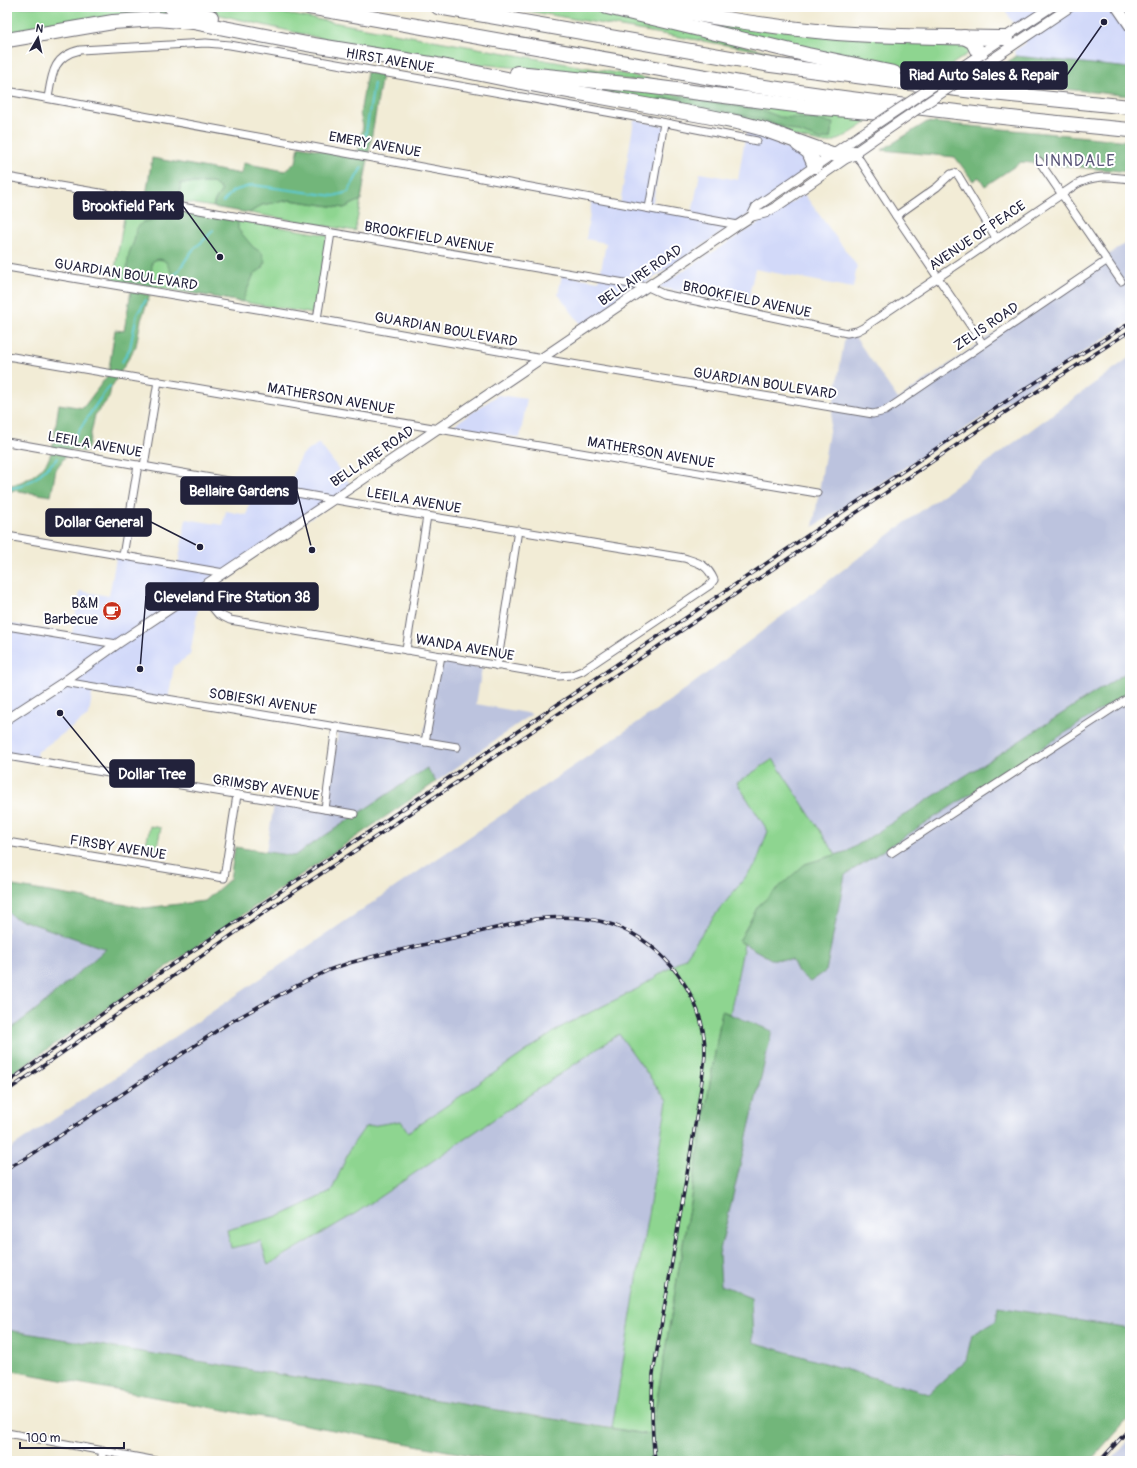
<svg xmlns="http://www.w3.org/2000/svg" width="1137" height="1468" font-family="Pangolin,sans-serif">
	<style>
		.built { fill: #d2d9f9 }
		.industrial { fill: #bcc3de }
		.green { fill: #8ed590; stroke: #587c66 }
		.forest { fill: #72b67a; stroke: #4a6c5a }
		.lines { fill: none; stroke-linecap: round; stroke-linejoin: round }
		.stream { stroke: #5dcad3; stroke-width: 2 }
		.minor-casing { stroke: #6b6971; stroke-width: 9 }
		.tertiary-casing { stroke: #6b6971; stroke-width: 11 }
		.secondary-casing { stroke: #6b6971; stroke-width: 12 }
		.motorway-casing { stroke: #6b6971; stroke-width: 16 }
		.minor { stroke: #fff; stroke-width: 7 }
		.tertiary { stroke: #fff; stroke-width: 9 }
		.secondary { stroke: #fff; stroke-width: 10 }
		.motorway { stroke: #fff; stroke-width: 14 }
		.rail-casing { stroke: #22223b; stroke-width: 3.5 }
		.rail { stroke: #fff; stroke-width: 2; stroke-dasharray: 6; stroke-linecap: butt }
		.tertiary-bridge-casing { stroke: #6b6971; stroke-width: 11; stroke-linecap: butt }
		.tertiary-bridge { stroke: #fff; stroke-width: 9 }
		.labels { text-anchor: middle; stroke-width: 4; stroke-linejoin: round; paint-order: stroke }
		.street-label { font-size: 14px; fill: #22223b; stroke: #fff }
		.poi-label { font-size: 14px; fill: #22223b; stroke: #fff; text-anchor: end }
		.quarter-label { font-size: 16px; letter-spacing: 1px; fill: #5b587a; stroke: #fff }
		.leader { fill: none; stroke: #22223b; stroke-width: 1.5 }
		.callout-dot { fill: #22223b; stroke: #fff; stroke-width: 1.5 }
		.callout { fill: #22223b; stroke: #22223b; stroke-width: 1.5 }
		.callout-label { font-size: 15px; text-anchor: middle; font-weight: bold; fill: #fff }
	</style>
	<rect width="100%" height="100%" fill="#fff"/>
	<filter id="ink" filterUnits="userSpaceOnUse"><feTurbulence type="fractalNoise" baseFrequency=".025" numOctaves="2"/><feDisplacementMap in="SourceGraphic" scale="8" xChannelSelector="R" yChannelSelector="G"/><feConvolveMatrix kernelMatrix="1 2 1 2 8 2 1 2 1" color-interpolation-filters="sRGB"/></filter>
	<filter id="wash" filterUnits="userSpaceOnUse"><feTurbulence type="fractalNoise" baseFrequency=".012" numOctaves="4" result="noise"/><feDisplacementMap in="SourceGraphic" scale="16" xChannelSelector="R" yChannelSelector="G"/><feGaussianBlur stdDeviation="0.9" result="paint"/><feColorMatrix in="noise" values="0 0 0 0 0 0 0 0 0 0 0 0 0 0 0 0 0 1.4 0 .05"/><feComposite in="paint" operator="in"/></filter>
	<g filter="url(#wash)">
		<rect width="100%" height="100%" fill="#f2ecd6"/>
		<!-- built -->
		<g class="built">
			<path d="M 1003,7 L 1130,7 L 1130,68 L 1016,56 L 1014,51 L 1026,43 Z"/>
			<path d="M 634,120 L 667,126 L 652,206 L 692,214 L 700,173 L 738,180 L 746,132 L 758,134 L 821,166 L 582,326 L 558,294 L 562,275 L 599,281 L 606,243 L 586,239 L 592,199 L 620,204 Z"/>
			<path d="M 804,194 L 857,266 L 853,288 L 755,269 L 747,305 L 658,287 Z"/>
			<path d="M 498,395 L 527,399 L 520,438 L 452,426 Z"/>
			<path d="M 319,443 L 354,489 L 197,594 L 200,596 L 190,655 L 174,666 L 168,700 L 93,688 L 89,715 L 39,751 L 37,751 L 35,763 L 7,758 L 7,658 L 9,656 L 7,653 L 7,623 L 72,634 L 80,591 L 109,596 L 117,553 L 178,564 L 186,519 L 223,525 L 226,511 L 247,515 L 253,483 L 289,490 L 296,466 L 303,454 Z"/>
		</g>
		<!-- industrial -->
		<g class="industrial">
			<path d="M 1130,240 L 1130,322 L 813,527 L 845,336 L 855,337 L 898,399 Z"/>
			<path d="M 1130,357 L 1130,670 L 848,851 L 836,855 L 772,759 L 737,783 L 768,831 L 756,865 L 712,919 L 685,958 L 637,989 L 563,1026 L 408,1132 L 351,1147 L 331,1192 L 282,1215 L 227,1230 L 231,1248 L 261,1241 L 269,1265 L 356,1213 L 619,1034 L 667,1101 L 612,1428 L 7,1330 L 7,1151 L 678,695 L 906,522 Z"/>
			<path d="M 437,660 L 482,668 L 476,704 L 532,714 L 436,782 L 427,768 L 294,856 L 266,852 L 275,799 L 327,807 L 339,725 L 423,739 Z"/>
			<path d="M 1130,691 L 1130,1329 L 999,1307 L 996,1321 L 972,1335 L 966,1360 L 929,1394 L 753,1342 L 751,1297 L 721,1285 L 719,1254 L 772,1031 L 730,1014 L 744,944 L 771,959 L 792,960 L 798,972 L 810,982 L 826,971 L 845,875 Z"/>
			<path d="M 7,911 L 13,917 L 106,949 L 38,1008 L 7,1032 Z"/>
			<path d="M 1130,1439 L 1130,1461 L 1111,1461 Z"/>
		</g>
		<!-- green -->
		<g class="green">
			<path d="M 7,7 L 152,7 L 221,22 L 173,16 L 7,36 Z"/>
			<path d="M 186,7 L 248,7 L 668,82 L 668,85 L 592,75 L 447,61 L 319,38 Z"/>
			<path d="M 504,7 L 595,7 L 773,53 Z"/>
			<path d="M 646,9 L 747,26 L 960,40 L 971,49 L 969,53 L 939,73 L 922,69 L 881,64 L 773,42 L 645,11 Z"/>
			<path d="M 562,85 L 632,89 L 875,117 C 862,125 838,144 824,143 Z"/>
			<path d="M 181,183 L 213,183 L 222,190 L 215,200 L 213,207 L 178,201 Z"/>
			<path d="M 290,200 L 344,208 L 361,200 L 355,231 L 249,213 L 262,205 Z"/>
			<path d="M 127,202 L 328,235 L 314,314 L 113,280 Z"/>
			<path d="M 773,759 L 836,855 L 805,864 L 739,941 L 744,944 L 730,1014 L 722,1011 L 651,1435 L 612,1428 L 667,1101 L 619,1034 L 356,1213 L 268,1265 L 261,1241 L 231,1248 L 227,1230 L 282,1215 L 331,1192 L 351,1147 L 365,1127 L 401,1121 L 408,1132 L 563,1026 L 637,989 L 685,958 L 712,919 L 756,864 L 768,831 L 737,783 Z"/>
			<path d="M 150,826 L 161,828 L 156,851 L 145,849 Z"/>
		</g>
		<!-- forest -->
		<g class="forest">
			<path d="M 1016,56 L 1130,68 L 1130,96 L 982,80 Z"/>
			<path d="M 367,72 L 382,75 L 361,200 L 344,208 L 290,200 L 262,205 L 249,213 L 213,207 L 215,200 L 222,190 L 213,183 L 181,183 L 178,201 L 146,196 L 152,158 L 241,174 L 243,163 L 285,171 L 296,162 L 299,146 L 357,157 L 363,126 L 360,114 Z"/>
			<path d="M 682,97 L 747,108 L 767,112 L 780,117 L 813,119 L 833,123 L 830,138 L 821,140 L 767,121 L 728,112 L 658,100 L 661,98 Z"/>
			<path d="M 927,122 L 1130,141 L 1130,172 L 1021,162 L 985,186 L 979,177 L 973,181 L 955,157 L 882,150 Z"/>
			<path d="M 177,210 L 238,220 L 238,229 L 253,247 L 262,253 L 265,262 L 263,268 L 254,274 L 242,302 L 186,292 L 182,282 L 171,272 L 166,262 L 163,260 L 157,259 L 152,262 L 151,286 L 125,282 L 129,253 L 134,241 L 136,229 L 143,222 L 170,215 Z"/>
			<path d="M 131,291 L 150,295 L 141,320 L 136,346 L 111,388 L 109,398 L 95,415 L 87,452 L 71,449 L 56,469 L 51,496 L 13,490 L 7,495 L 7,486 C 23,483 39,475 48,460 C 53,453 57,415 59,404 L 83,408 L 108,375 L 115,330 L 124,331 Z"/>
			<path d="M 1130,670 L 1130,691 L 845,875 L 826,971 L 810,982 L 798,972 L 792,960 L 771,959 L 739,941 L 758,906 L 805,864 L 848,851 Z"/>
			<path d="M 427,768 L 436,782 L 7,1077 L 7,1032 L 38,1008 L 106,949 L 13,917 L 7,911 L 7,885 L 145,908 L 205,901 L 230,879 L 235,847 L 294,856 Z"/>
			<path d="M 722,1011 L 772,1031 L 719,1254 L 721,1285 L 751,1297 L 753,1342 L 929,1394 L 966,1360 L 972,1335 L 996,1321 L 998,1307 L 1130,1329 L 1130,1416 L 1090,1461 L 502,1461 L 7,1370 L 7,1330 L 651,1435 Z"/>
		</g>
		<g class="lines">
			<!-- stream -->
			<g class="stream">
				<path d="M 364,145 L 374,83"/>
				<path d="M 223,202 L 233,191 L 253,185 L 334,196 L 348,192 L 362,167"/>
				<path d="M 173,276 C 183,268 186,256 195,248 C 202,241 207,239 213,230"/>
				<path d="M 122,362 L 130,348 L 137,314 L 146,300"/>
				<path d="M 72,441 C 85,423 95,403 110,386"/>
				<path d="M 7,489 L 22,486 L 37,477 L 58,458"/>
			</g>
		</g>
	</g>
	<g filter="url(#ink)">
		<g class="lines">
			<!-- minor casing -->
			<g class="minor-casing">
				<g id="minor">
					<path d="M 7,91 L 738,225"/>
					<path d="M 48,98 C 52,74 53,56 80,50 L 206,43 L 230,45 L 646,119 L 757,141"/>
					<path d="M 854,151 L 896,216 L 983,344"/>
					<path d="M 1039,161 L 1121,281"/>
					<path d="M 7,177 L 648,287 L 663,294 L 847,333 L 857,331 L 863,328 L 1077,184 C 1096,174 1110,177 1130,179"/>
					<path d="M 649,208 L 664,123"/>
					<path d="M 896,216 L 937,187 L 951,174 L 954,173 L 958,175 L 996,238"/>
					<path d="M 7,267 L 317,319 L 560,362 L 873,414 L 885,411 L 1106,261"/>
					<path d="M 317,319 L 331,233"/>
					<path d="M 7,356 L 817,493"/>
					<path d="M 7,442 L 427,516 L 684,558 C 699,563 707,564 714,580 L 710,585 L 582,671 L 572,675 L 559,676 L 230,620 L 218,614 L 198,590"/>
					<path d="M 144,466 L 158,381"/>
					<path d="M 7,536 L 224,573"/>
					<path d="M 123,556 L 138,465"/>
					<path d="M 7,626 L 117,644"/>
					<path d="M 406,650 L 427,516"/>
					<path d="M 497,666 L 518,530"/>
					<path d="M 64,682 L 457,747"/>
					<path d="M 425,742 L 441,656"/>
					<path d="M 7,756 L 354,814"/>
					<path d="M 325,809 L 336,726"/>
					<path d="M 7,842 L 224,878 L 237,795"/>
					<path d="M 891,853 L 1130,697"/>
					<path d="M 7,1433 L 157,1461"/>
					<path d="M 101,1461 L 103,1450"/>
				</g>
			</g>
			<!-- tertiary casing -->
			<g class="tertiary-casing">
				<g id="tertiary">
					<path d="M 975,57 L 1051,7"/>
					<path d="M 991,60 L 1070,7"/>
					<path d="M 752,216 L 757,206 L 769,198 L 860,135"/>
					<path d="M 7,719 L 64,682 L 117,644 L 334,499 L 738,225 L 752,216 L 765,213 L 776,207 L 871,141"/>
				</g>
			</g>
			<!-- secondary casing -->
			<g class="secondary-casing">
				<path id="secondary" d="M 1117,7 L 1130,26"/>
			</g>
			<!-- motorway casing -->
			<g class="motorway-casing">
				<g id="motorway">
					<path d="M 171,7 L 211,17"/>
					<path d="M 309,7 L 751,85 C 877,104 1003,118 1130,130"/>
					<path d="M 438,7 L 771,65 L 973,91 L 1130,107"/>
					<path d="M 607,7 L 808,55 L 894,73"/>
					<path d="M 656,7 C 716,18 776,28 837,33 C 893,37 950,37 1006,38"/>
					<path d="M 964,37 L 973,42 L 984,64"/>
					<path d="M 7,40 L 113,22 L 157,19 L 193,22 L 307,44 L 437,65 L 546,87 L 706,116 L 741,123 L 760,128 L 832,154 L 845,156 L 854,153"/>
					<path d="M 517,73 L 645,86 L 803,106 L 902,115"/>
					<path d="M 798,144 L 809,152 L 815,166"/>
				</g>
			</g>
			<!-- minor -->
			<use href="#minor" class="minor"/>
			<!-- tertiary -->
			<use href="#tertiary" class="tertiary"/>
			<!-- secondary -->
			<use href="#secondary" class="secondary"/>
			<!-- motorway -->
			<use href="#motorway" class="motorway"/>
			<!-- rail casing -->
			<g class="rail-casing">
				<g id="rail">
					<path d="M 7,1083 L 142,985 L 1014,396 L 1130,323"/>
					<path d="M 7,1091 L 294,892 L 1004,413 L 1130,331"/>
					<path d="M 7,1168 L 28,1157 L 227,1024 L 294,987 L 329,970 L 349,963 L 379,955 L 535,919 C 561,916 588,916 613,925 C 664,943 705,997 705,1052 C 705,1063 702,1076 701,1088 C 697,1113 693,1137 689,1162 C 677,1233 665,1303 653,1374 C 651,1403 652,1432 655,1461"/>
					<path d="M 1100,1461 L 1130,1428"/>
				</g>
			</g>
			<!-- rail -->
			<use href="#rail" class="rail"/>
			<!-- tertiary-bridge casing -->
			<g class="tertiary-bridge-casing">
				<g id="tertiary-bridge">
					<path d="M 860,135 L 975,58"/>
					<path d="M 871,141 L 922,106 L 991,60"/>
				</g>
			</g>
			<!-- tertiary-bridge -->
			<use href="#tertiary-bridge" class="tertiary-bridge"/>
		</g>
	</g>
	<!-- icons -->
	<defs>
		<g id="cafe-disc" transform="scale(1)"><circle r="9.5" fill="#c8321e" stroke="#fff"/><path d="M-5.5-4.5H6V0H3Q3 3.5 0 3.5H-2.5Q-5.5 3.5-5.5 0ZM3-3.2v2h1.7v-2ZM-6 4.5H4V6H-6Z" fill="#fff"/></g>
	</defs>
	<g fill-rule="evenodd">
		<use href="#cafe-disc" x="112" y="611"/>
	</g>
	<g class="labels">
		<!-- street labels -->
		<g class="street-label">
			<text transform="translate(390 60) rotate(10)" y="5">HIRST AVENUE</text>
			<text transform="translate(375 144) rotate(10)" y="5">EMERY AVENUE</text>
			<text transform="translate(977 235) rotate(-34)" y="5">AVENUE OF PEACE</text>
			<text transform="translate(429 237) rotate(10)" y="5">BROOKFIELD AVENUE</text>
			<text transform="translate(126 274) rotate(9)" y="5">GUARDIAN BOULEVARD</text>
			<text transform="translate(640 275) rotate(-34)" y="5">BELLAIRE ROAD</text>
			<text transform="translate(747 299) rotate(12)" y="5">BROOKFIELD AVENUE</text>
			<text transform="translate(986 326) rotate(-34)" y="5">ZELIS ROAD</text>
			<text transform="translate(446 329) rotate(10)" y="5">GUARDIAN BOULEVARD</text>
			<text transform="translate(765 383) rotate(9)" y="5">GUARDIAN BOULEVARD</text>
			<text transform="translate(331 398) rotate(10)" y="5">MATHERSON AVENUE</text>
			<text transform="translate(95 444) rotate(10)" y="5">LEEILA AVENUE</text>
			<text transform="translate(651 452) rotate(10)" y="5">MATHERSON AVENUE</text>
			<text transform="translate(372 456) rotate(-34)" y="5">BELLAIRE ROAD</text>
			<text transform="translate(414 500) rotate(10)" y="5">LEEILA AVENUE</text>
			<text transform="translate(465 647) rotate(10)" y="5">WANDA AVENUE</text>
			<text transform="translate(263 701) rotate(9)" y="5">SOBIESKI AVENUE</text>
			<text transform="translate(266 787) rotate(9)" y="5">GRIMSBY AVENUE</text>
			<text transform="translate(118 847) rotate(9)" y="5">FIRSBY AVENUE</text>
		</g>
		<!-- poi labels -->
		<g class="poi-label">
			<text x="98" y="608">B&amp;M<tspan x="98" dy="16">Barbecue</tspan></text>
		</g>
		<!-- quarter labels -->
		<g class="quarter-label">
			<text x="1075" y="166">LINNDALE</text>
		</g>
	</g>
	<!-- callouts -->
	<path class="leader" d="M1104 22L1067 75M220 257L183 206M312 550L297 491M200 547L151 522M140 669L146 596M60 713L110 774"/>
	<g class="callout-dot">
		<circle cx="1104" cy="22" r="4"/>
		<circle cx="220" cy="257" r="4"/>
		<circle cx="312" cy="550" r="4"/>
		<circle cx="200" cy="547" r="4"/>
		<circle cx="140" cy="669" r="4"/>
		<circle cx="60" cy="713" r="4"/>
	</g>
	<g class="callout">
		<rect x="901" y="62" width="166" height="27" rx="4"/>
		<rect x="74" y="192" width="109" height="27" rx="4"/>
		<rect x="181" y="477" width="116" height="27" rx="4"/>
		<rect x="46" y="509" width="105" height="27" rx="4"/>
		<rect x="146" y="583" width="172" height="27" rx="4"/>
		<rect x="110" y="760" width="84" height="27" rx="4"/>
	</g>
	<g class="callout-label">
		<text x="984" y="80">Riad Auto Sales &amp; Repair</text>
		<text x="128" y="211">Brookfield Park</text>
		<text x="239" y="496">Bellaire Gardens</text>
		<text x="99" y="527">Dollar General</text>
		<text x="232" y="602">Cleveland Fire Station 38</text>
		<text x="152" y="779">Dollar Tree</text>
	</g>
	<!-- margin -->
	<rect width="1137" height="1468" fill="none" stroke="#fff" stroke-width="24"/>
	<!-- north arrow -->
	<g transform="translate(38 38) rotate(9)" stroke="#ffffff" stroke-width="3" paint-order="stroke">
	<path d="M0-3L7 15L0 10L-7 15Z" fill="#22223b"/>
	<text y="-6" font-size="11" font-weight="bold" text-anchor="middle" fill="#22223b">N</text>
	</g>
	<!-- scale -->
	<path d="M20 1442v6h104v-6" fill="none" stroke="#22223b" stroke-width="2"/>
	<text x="26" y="1442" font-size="12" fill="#22223b" stroke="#ffffff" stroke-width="3" paint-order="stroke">100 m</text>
</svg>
